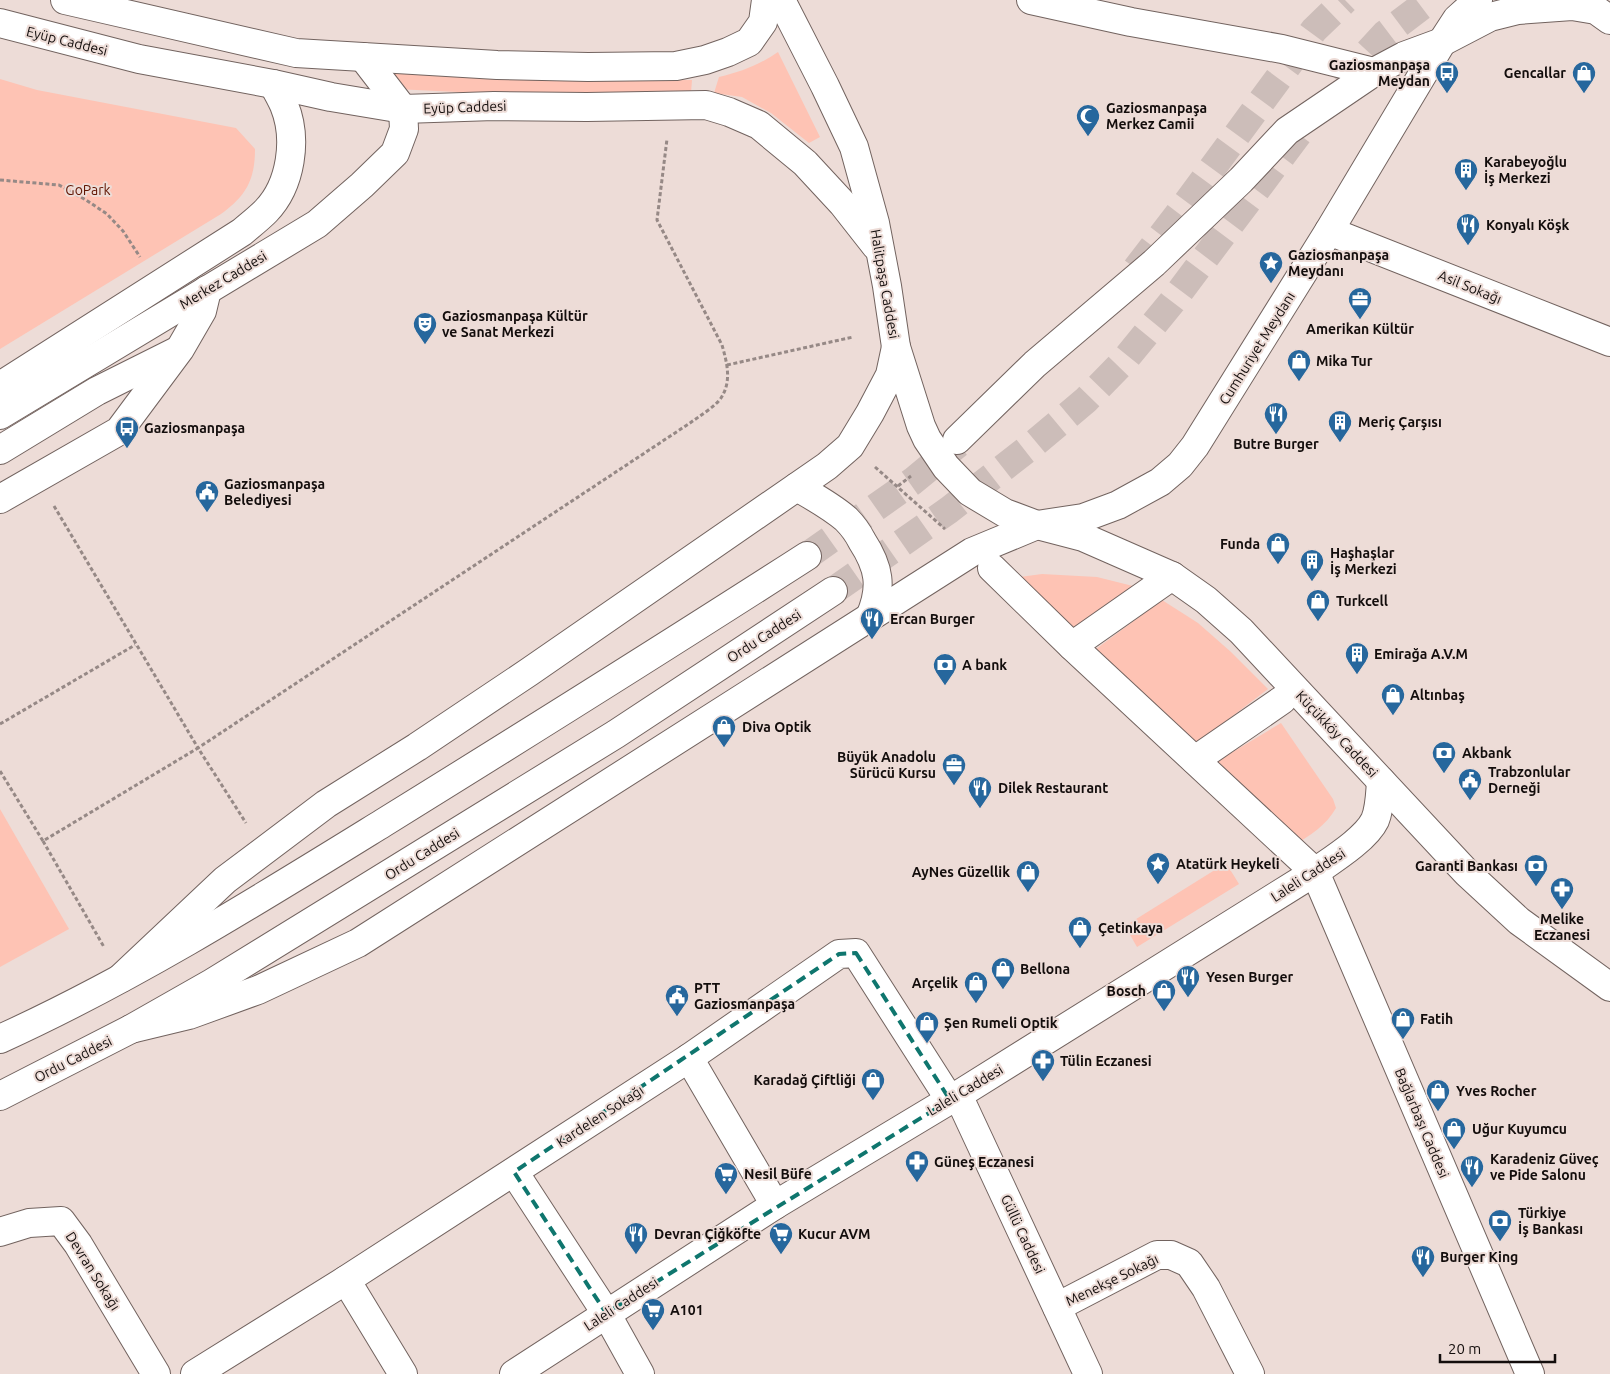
<svg xmlns="http://www.w3.org/2000/svg" width="1610" height="1374" font-family="Ubuntu,sans-serif">
	<style>
		.green { fill: #fec3b4 }
		.lines { fill: none; stroke-linecap: round; stroke-linejoin: round }
		.major-tunnel { stroke: #ccbdb9; stroke-width: 28; stroke-dasharray: 28 14; stroke-linecap: butt }
		.minor-casing { stroke: #72635f; stroke-width: 30 }
		.major-casing { stroke: #72635f; stroke-width: 30 }
		.path { stroke: #968986; stroke-width: 3; stroke-dasharray: 4 2.5; stroke-linecap: butt }
		.minor { stroke: #fff; stroke-width: 28 }
		.major { stroke: #fff; stroke-width: 28 }
		.marked { fill: none; stroke: #0f766e; stroke-width: 4; stroke-dasharray: 10 6; stroke-linejoin: round }
		.labels { text-anchor: middle; stroke-width: 4; stroke-linejoin: round; paint-order: stroke }
		.street-label { font-size: 14px; fill: #130d0c; stroke: #eddcd7 }
		.poi-label { font-size: 14px; font-weight: bold; fill: #130d0c; stroke: #eddcd7; text-anchor: start }
		.park-label { font-size: 14px; fill: #621603; stroke: #eddcd7 }
	</style>
	<rect width="100%" height="100%" fill="#eddcd7"/>
	<!-- green -->
	<g class="green">
		<path d="M 778,52 L 820,137 L 809,143 L 771,113 L 742,97 L 714,93 L 719,77 C 741,72 759,65 778,52 Z"/>
		<path d="M 395,72 C 494,79 593,81 692,80 L 691,93 L 520,95 L 395,89 Z"/>
		<path d="M 0,79 L 37,90 L 236,128 L 255,149 C 255,180 246,196 221,214 L 0,349 Z"/>
		<path d="M 1042,574 L 1097,577 L 1133,586 L 1069,633 L 1013,578 Z"/>
		<path d="M 1162,600 L 1198,623 L 1231,652 L 1268,689 L 1196,744 L 1096,649 Z"/>
		<path d="M 1281,723 L 1333,799 L 1336,808 C 1326,826 1310,835 1293,846 L 1211,765 Z"/>
		<path d="M 0,809 L 69,929 L 0,967 Z"/>
		<path d="M 1226,863 L 1239,884 L 1137,947 L 1125,926 Z"/>
	</g>
	<g class="lines">
		<!-- major-tunnel -->
		<g class="major-tunnel">
			<path d="M 1340,83 L 1385,34 L 1430,0"/>
			<path d="M 1136,269 L 1183,208 L 1314,30 L 1345,0"/>
			<path d="M 807,556 L 913,481 L 958,444"/>
			<path d="M 833,591 L 949,510 L 1030,447 L 1086,400 L 1123,362 L 1172,302 L 1302,129"/>
		</g>
		<!-- minor casing -->
		<g class="minor-casing">
			<g id="minor">
				<path d="M 1031,0 L 1131,22 L 1282,49 L 1374,72"/>
				<path d="M 1329,231 L 1610,342"/>
				<path d="M 0,386 L 242,232 C 250,225 258,219 266,211 C 291,185 298,139 284,105 C 281,98 277,91 273,84"/>
				<path d="M 0,415 L 317,224 L 362,185 L 395,153 L 404,129 L 403,109"/>
				<path d="M 957,440 L 1035,364 L 1154,263 L 1241,180 L 1287,131 L 1374,72 L 1404,56 L 1442,42 L 1490,17 L 1518,10 L 1572,6 L 1596,10 L 1610,20"/>
				<path d="M 0,450 L 97,391 L 175,352"/>
				<path d="M 0,499 L 119,431 L 180,349 L 202,311 L 207,290"/>
				<path d="M 992,568 L 1072,646 L 1315,872 L 1530,1374"/>
				<path d="M 1072,646 L 1172,576"/>
				<path d="M 1195,760 L 1282,700"/>
				<path d="M 689,1058 L 775,1205"/>
				<path d="M 958,1095 L 1088,1374"/>
				<path d="M 514,1172 L 606,1313 L 640,1374"/>
				<path d="M 0,1232 L 29,1223 L 61,1221 L 78,1244 L 156,1374"/>
				<path d="M 346,1280 L 403,1374"/>
				<path d="M 1057,1307 L 1157,1255 L 1171,1255 L 1189,1263 L 1206,1288 L 1250,1374"/>
				<path d="M 195,1374 L 346,1280 L 689,1058 L 839,954 L 856,953 L 950,1100"/>
				<path d="M 514,1374 L 775,1205 L 958,1095 L 1315,872 C 1332,860 1366,839 1375,820 C 1380,808 1380,794 1381,781"/>
			</g>
		</g>
		<!-- major casing -->
		<g class="major-casing">
			<g id="major">
				<path d="M 65,0 L 296,53 L 497,65 L 588,67 L 676,66 L 705,60 L 728,52 L 749,42 L 763,22 L 766,0"/>
				<path d="M 781,0 L 825,86 L 854,147 L 875,223 L 887,286 L 896,347 L 921,426 L 927,439 L 946,467 L 970,492 L 1005,513 L 1037,525 L 1083,537 L 1172,576 L 1206,600 L 1241,631 L 1467,873 L 1519,921 L 1610,987"/>
				<path d="M 0,23 L 139,59 L 273,84 L 331,97 L 403,109 L 494,106 L 587,107 L 706,105 L 729,112 L 759,125 L 805,163 L 843,204 L 876,246"/>
				<path d="M 363,57 L 403,109"/>
				<path d="M 797,487 C 814,497 831,506 846,519 C 852,525 858,533 862,541 C 879,567 883,587 870,617"/>
				<path d="M 121,978 L 225,880 L 326,804 L 417,747 L 529,672 L 827,466 L 850,446 L 870,413 L 890,375 L 896,347"/>
				<path d="M 131,1029 L 189,1015 L 258,990 L 358,943 L 972,552 L 1037,525 L 1083,518 L 1118,505 L 1160,482 L 1180,465 L 1195,446 L 1329,231 L 1442,42 L 1457,19 L 1478,0"/>
				<path d="M 0,1039 C 132,979 260,899 383,823 C 525,735 667,646 807,556"/>
				<path d="M 0,1096 L 131,1029 L 212,983 L 616,734 L 833,591"/>
			</g>
		</g>
		<!-- path -->
		<g class="path">
			<path d="M 0,180 L 59,185 L 86,200 L 107,214 L 123,231 L 140,257"/>
			<path d="M 727,365 L 853,337"/>
			<path d="M 875,467 L 945,529"/>
			<path d="M 898,486 L 911,476"/>
			<path d="M 54,506 L 198,748 L 690,423 C 698,417 716,406 721,398 C 732,381 727,363 722,345 L 657,220 L 667,139"/>
			<path d="M 0,724 L 135,645"/>
			<path d="M 0,771 L 43,841 L 198,748 L 246,823"/>
			<path d="M 43,841 L 104,947"/>
		</g>
		<!-- minor -->
		<use href="#minor" class="minor"/>
		<!-- major -->
		<use href="#major" class="major"/>
	</g>
	<!-- marked area -->
	<path class="marked" d="M 856,953 L 950,1100 L 606,1313 L 514,1172 L 839,954 Z"/>
	<!-- icons -->
	<defs>
		<g id="bus-pin" transform="scale(1.25)"><path d="M0 17L-7.5 6A9.5 9.5 0 1 1 7.5 6Z" fill="#26679d" stroke="#eddcd7"/><path d="M-5-6H5V4H4V6H2V4H-2V6H-4V4H-5ZM-3.5-4V0h7V-4ZM-3.5 1.2v1.5H-2V1.2ZM2 1.2v1.5H3.5V1.2Z" fill="#fff"/></g>
		<g id="shop-pin" transform="scale(1.25)"><path d="M0 17L-7.5 6A9.5 9.5 0 1 1 7.5 6Z" fill="#26679d" stroke="#eddcd7"/><path d="M-5-2.5h2.3a2.7 3.5 0 0 1 5.4 0H5L5.5 6h-11ZM-1.5-2.5h3a1.5 2.3 0 0 0-3 0Z" fill="#fff"/></g>
		<g id="mosque-pin" transform="scale(1.25)"><path d="M0 17L-7.5 6A9.5 9.5 0 1 1 7.5 6Z" fill="#26679d" stroke="#eddcd7"/><path d="M3.5-4.9A6 6 0 1 0 3.5 4.9A5 5 0 1 1 3.5-4.9Z" fill="#fff"/></g>
		<g id="building-pin" transform="scale(1.25)"><path d="M0 17L-7.5 6A9.5 9.5 0 1 1 7.5 6Z" fill="#26679d" stroke="#eddcd7"/><path d="M-4-6H4V6H1V3H-1V6H-4ZM-2.5-4.3h1.7v1.8h-1.7ZM.8-4.3h1.7v1.8H.8ZM-2.5-1h1.7V.8h-1.7ZM.8-1h1.7V.8H.8Z" fill="#fff"/></g>
		<g id="restaurant-pin" transform="scale(1.25)"><path d="M0 17L-7.5 6A9.5 9.5 0 1 1 7.5 6Z" fill="#26679d" stroke="#eddcd7"/><path d="M-5-6h1v4h1v-4h1v4h1v-4h1v5L-1.5 .5V6h-2V.5L-5-1ZM5-6V6H3V1.5H1.5Q1.5-4 5-6Z" fill="#fff"/></g>
		<g id="sight-pin" transform="scale(1.25)"><path d="M0 17L-7.5 6A9.5 9.5 0 1 1 7.5 6Z" fill="#26679d" stroke="#eddcd7"/><path d="M0-6L1.8-2.2L6-1.7L2.9 1.2L3.7 5.4L0 3.3L-3.7 5.4L-2.9 1.2L-6-1.7L-1.8-2.2Z" fill="#fff"/></g>
		<g id="office-pin" transform="scale(1.25)"><path d="M0 17L-7.5 6A9.5 9.5 0 1 1 7.5 6Z" fill="#26679d" stroke="#eddcd7"/><path d="M-6-3h4V-5.5h4V-3h4V5H-6ZM-1-4.5V-3h2v-1.5ZM-6 0V1H6V0Z" fill="#fff"/></g>
		<g id="theatre-pin" transform="scale(1.25)"><path d="M0 17L-7.5 6A9.5 9.5 0 1 1 7.5 6Z" fill="#26679d" stroke="#eddcd7"/><path d="M-5-5.5Q0-4 5-5.5V0Q5 5 0 6Q-5 5-5 0ZM-3.3-2.5H-1v1.5H-3.3ZM1-2.5H3.3v1.5H1ZM-2.8 1Q0 5.5 2.8 1Z" fill="#fff"/></g>
		<g id="civic-pin" transform="scale(1.25)"><path d="M0 17L-7.5 6A9.5 9.5 0 1 1 7.5 6Z" fill="#26679d" stroke="#eddcd7"/><path d="M-.6-6.5H3V-4.5H.6V-3L4-1V1h2V6H-6V1h2V-1L-.6-3ZM-1.2 2.5V6h2.4V2.5Z" fill="#fff"/></g>
		<g id="bank-pin" transform="scale(1.25)"><path d="M0 17L-7.5 6A9.5 9.5 0 1 1 7.5 6Z" fill="#26679d" stroke="#eddcd7"/><path d="M-6-4H6V4H-6ZM0-2.3a2.3 2.3 0 1 0 0 4.6a2.3 2.3 0 1 0 0-4.6Z" fill="#fff"/></g>
		<g id="pharmacy-pin" transform="scale(1.25)"><path d="M0 17L-7.5 6A9.5 9.5 0 1 1 7.5 6Z" fill="#26679d" stroke="#eddcd7"/><path d="M-2-6h4v4h4v4h-4v4h-4v-4h-4v-4h4Z" fill="#fff"/></g>
		<g id="supermarket-pin" transform="scale(1.25)"><path d="M0 17L-7.5 6A9.5 9.5 0 1 1 7.5 6Z" fill="#26679d" stroke="#eddcd7"/><path d="M-6-5.5h2.5l.6 2H6L4.5 2H-2.5L-4.4-4H-6ZM-1.5 3.2a1.3 1.3 0 1 0 .1 0ZM3 3.2a1.3 1.3 0 1 0 .1 0Z" fill="#fff"/></g>
	</defs>
	<g fill-rule="evenodd">
		<use href="#bus-pin" x="1447" y="73"/>
		<use href="#shop-pin" x="1584" y="73"/>
		<use href="#mosque-pin" x="1088" y="116"/>
		<use href="#building-pin" x="1466" y="170"/>
		<use href="#restaurant-pin" x="1468" y="225"/>
		<use href="#sight-pin" x="1271" y="263"/>
		<use href="#office-pin" x="1360" y="299"/>
		<use href="#theatre-pin" x="425" y="324"/>
		<use href="#shop-pin" x="1299" y="361"/>
		<use href="#restaurant-pin" x="1276" y="414"/>
		<use href="#building-pin" x="1340" y="422"/>
		<use href="#bus-pin" x="127" y="428"/>
		<use href="#civic-pin" x="207" y="492"/>
		<use href="#shop-pin" x="1278" y="544"/>
		<use href="#building-pin" x="1312" y="561"/>
		<use href="#shop-pin" x="1318" y="601"/>
		<use href="#restaurant-pin" x="872" y="619"/>
		<use href="#building-pin" x="1357" y="654"/>
		<use href="#bank-pin" x="945" y="665"/>
		<use href="#shop-pin" x="1393" y="695"/>
		<use href="#shop-pin" x="724" y="727"/>
		<use href="#bank-pin" x="1444" y="753"/>
		<use href="#office-pin" x="954" y="765"/>
		<use href="#civic-pin" x="1470" y="780"/>
		<use href="#restaurant-pin" x="980" y="788"/>
		<use href="#sight-pin" x="1158" y="864"/>
		<use href="#bank-pin" x="1536" y="866"/>
		<use href="#shop-pin" x="1028" y="872"/>
		<use href="#pharmacy-pin" x="1562" y="889"/>
		<use href="#shop-pin" x="1080" y="928"/>
		<use href="#shop-pin" x="1003" y="969"/>
		<use href="#restaurant-pin" x="1188" y="977"/>
		<use href="#shop-pin" x="976" y="983"/>
		<use href="#shop-pin" x="1164" y="991"/>
		<use href="#civic-pin" x="677" y="996"/>
		<use href="#shop-pin" x="1403" y="1019"/>
		<use href="#shop-pin" x="927" y="1023"/>
		<use href="#pharmacy-pin" x="1043" y="1061"/>
		<use href="#shop-pin" x="873" y="1080"/>
		<use href="#shop-pin" x="1438" y="1091"/>
		<use href="#shop-pin" x="1454" y="1129"/>
		<use href="#pharmacy-pin" x="917" y="1162"/>
		<use href="#restaurant-pin" x="1472" y="1167"/>
		<use href="#supermarket-pin" x="726" y="1174"/>
		<use href="#bank-pin" x="1500" y="1221"/>
		<use href="#restaurant-pin" x="636" y="1234"/>
		<use href="#supermarket-pin" x="781" y="1234"/>
		<use href="#restaurant-pin" x="1423" y="1257"/>
		<use href="#supermarket-pin" x="653" y="1310"/>
	</g>
	<g class="labels">
		<!-- street labels -->
		<g class="street-label">
			<text transform="translate(67 41) rotate(14)" y="5">Eyüp Caddesi</text>
			<text transform="translate(465 107) rotate(-2)" y="5">Eyüp Caddesi</text>
			<text transform="translate(223 280) rotate(-31)" y="5">Merkez Caddesi</text>
			<text transform="translate(885 284) rotate(80)" y="5">Halitpaşa Caddesi</text>
			<text transform="translate(1470 287) rotate(22)" y="5">Asil Sokağı</text>
			<text transform="translate(1257 348) rotate(-58)" y="5">Cumhuriyet Meydanı</text>
			<text transform="translate(764 636) rotate(-33)" y="5">Ordu Caddesi</text>
			<text transform="translate(1337 734) rotate(47)" y="5">Küçükköy Caddesi</text>
			<text transform="translate(422 854) rotate(-32)" y="5">Ordu Caddesi</text>
			<text transform="translate(1308 875) rotate(-33)" y="5">Laleli Caddesi</text>
			<text transform="translate(73 1059) rotate(-27)" y="5">Ordu Caddesi</text>
			<text transform="translate(965 1090) rotate(-31)" y="5">Laleli Caddesi</text>
			<text transform="translate(600 1116) rotate(-33)" y="5">Kardelen Sokağı</text>
			<text transform="translate(1422 1123) rotate(67)" y="5">Bağlarbaşı Caddesi</text>
			<text transform="translate(1023 1234) rotate(65)" y="5">Güllü Caddesi</text>
			<text transform="translate(93 1271) rotate(58)" y="5">Devran Sokağı</text>
			<text transform="translate(1112 1280) rotate(-26)" y="5">Menekşe Sokağı</text>
			<text transform="translate(621 1304) rotate(-33)" y="5">Laleli Caddesi</text>
		</g>
		<!-- poi labels -->
		<g class="poi-label">
			<text x="1430" y="70" text-anchor="end">Gaziosmanpaşa<tspan x="1430" dy="16">Meydan</tspan></text>
			<text x="1566" y="78" text-anchor="end">Gencallar</text>
			<text x="1106" y="113">Gaziosmanpaşa<tspan x="1106" dy="16">Merkez Camii</tspan></text>
			<text x="1484" y="167">Karabeyoğlu<tspan x="1484" dy="16">İş Merkezi</tspan></text>
			<text x="1486" y="230">Konyalı Köşk</text>
			<text x="1288" y="260">Gaziosmanpaşa<tspan x="1288" dy="16">Meydanı</tspan></text>
			<text x="442" y="321">Gaziosmanpaşa Kültür<tspan x="442" dy="16">ve Sanat Merkezi</tspan></text>
			<text x="1360" y="334" text-anchor="middle">Amerikan Kültür</text>
			<text x="1316" y="366">Mika Tur</text>
			<text x="1358" y="427">Meriç Çarşısı</text>
			<text x="144" y="433">Gaziosmanpaşa</text>
			<text x="1276" y="449" text-anchor="middle">Butre Burger</text>
			<text x="224" y="489">Gaziosmanpaşa<tspan x="224" dy="16">Belediyesi</tspan></text>
			<text x="1260" y="549" text-anchor="end">Funda</text>
			<text x="1330" y="558">Haşhaşlar<tspan x="1330" dy="16">İş Merkezi</tspan></text>
			<text x="1336" y="606">Turkcell</text>
			<text x="890" y="624">Ercan Burger</text>
			<text x="1374" y="659">Emirağa A.V.M</text>
			<text x="962" y="670">A bank</text>
			<text x="1410" y="700">Altınbaş</text>
			<text x="742" y="732">Diva Optik</text>
			<text x="1462" y="758">Akbank</text>
			<text x="936" y="762" text-anchor="end">Büyük Anadolu<tspan x="936" dy="16">Sürücü Kursu</tspan></text>
			<text x="1488" y="777">Trabzonlular<tspan x="1488" dy="16">Derneği</tspan></text>
			<text x="998" y="793">Dilek Restaurant</text>
			<text x="1176" y="869">Atatürk Heykeli</text>
			<text x="1518" y="871" text-anchor="end">Garanti Bankası</text>
			<text x="1010" y="877" text-anchor="end">AyNes Güzellik</text>
			<text x="1562" y="924" text-anchor="middle">Melike<tspan x="1562" dy="16">Eczanesi</tspan></text>
			<text x="1098" y="933">Çetinkaya</text>
			<text x="1020" y="974">Bellona</text>
			<text x="1206" y="982">Yesen Burger</text>
			<text x="958" y="988" text-anchor="end">Arçelik</text>
			<text x="694" y="993">PTT<tspan x="694" dy="16">Gaziosmanpaşa</tspan></text>
			<text x="1146" y="996" text-anchor="end">Bosch</text>
			<text x="1420" y="1024">Fatih</text>
			<text x="944" y="1028">Şen Rumeli Optik</text>
			<text x="1060" y="1066">Tülin Eczanesi</text>
			<text x="856" y="1085" text-anchor="end">Karadağ Çiftliği</text>
			<text x="1456" y="1096">Yves Rocher</text>
			<text x="1472" y="1134">Uğur Kuyumcu</text>
			<text x="1490" y="1164">Karadeniz Güveç<tspan x="1490" dy="16">ve Pide Salonu</tspan></text>
			<text x="934" y="1167">Güneş Eczanesi</text>
			<text x="744" y="1179">Nesil Büfe</text>
			<text x="1518" y="1218">Türkiye<tspan x="1518" dy="16">İş Bankası</tspan></text>
			<text x="654" y="1239">Devran Çiğköfte</text>
			<text x="798" y="1239">Kucur AVM</text>
			<text x="1440" y="1262">Burger King</text>
			<text x="670" y="1315">A101</text>
		</g>
		<!-- park labels -->
		<g class="park-label">
			<text x="88" y="195">GoPark</text>
		</g>
	</g>
	<!-- scale -->
	<path d="M1440 1354v8h115v-8" fill="none" stroke="#130d0c" stroke-width="2.5"/>
	<text x="1448" y="1354" font-size="15" fill="#130d0c" stroke="#eddcd7" stroke-width="4" paint-order="stroke">20 m</text>
</svg>
